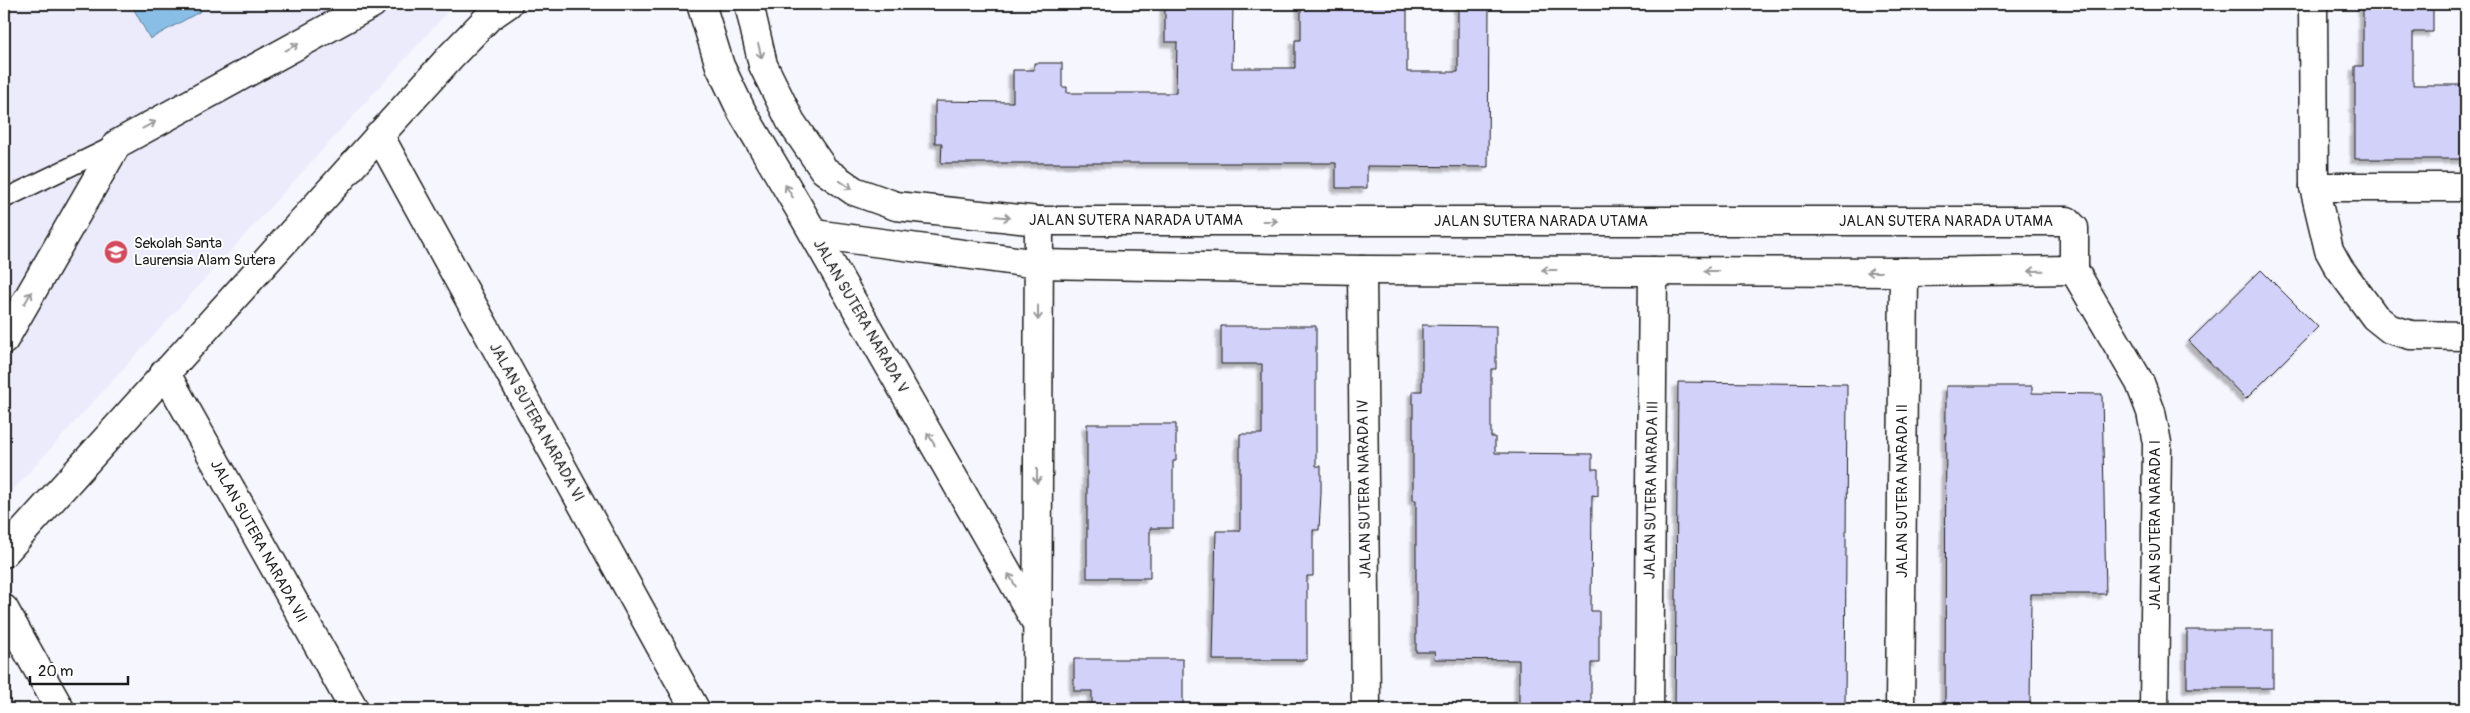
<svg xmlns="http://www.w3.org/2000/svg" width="2470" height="713" font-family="Pangolin,sans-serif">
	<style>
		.built { fill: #ebebfc }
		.water { fill: #89bfe7; stroke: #5d7e96 }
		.building { fill: #d2d1f9; stroke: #1c1c1c; filter: url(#shadow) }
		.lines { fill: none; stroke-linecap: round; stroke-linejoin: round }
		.service-casing { stroke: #1c1c1c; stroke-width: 21 }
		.minor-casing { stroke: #1c1c1c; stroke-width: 31 }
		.service { stroke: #fff; stroke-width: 18 }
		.minor { stroke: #fff; stroke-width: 28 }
		.oneway { stroke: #999 }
		.labels { text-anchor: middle; stroke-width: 4; stroke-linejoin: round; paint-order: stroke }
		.street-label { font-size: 15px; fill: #1c1c1c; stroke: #fff }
		.poi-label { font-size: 15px; fill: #1c1c1c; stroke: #fff; text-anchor: start }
	</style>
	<defs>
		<filter id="shadow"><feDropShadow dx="-4.5" dy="4.5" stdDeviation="1" flood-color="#0004"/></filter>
	</defs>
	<rect width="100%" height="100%" fill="#f6f6fe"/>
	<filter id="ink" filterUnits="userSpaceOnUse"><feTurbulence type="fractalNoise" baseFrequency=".02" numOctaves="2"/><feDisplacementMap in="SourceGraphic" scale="10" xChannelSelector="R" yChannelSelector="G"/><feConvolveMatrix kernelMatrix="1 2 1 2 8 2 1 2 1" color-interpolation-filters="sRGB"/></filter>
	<g filter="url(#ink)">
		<!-- built -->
		<path class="built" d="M 4,4 L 455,4 L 4,500 Z"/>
		<!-- water -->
		<path class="water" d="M 131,4 L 197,4 L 201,11 L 150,39 Z"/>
		<!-- building -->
		<g class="building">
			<path d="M 1165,4 L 1233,4 L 1232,68 L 1295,68 L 1295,40 L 1301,40 L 1301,4 L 1407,4 L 1407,72 L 1458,72 L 1458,4 L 1489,4 L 1488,167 L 1367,166 L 1367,188 L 1336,188 L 1336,163 L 941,163 L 942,143 L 935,143 L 935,101 L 1013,102 L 1013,70 L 1034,70 L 1034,63 L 1062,63 L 1062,87 L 1067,87 L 1067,93 L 1176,93 L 1177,42 L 1165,42 Z"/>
			<path d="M 2363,4 L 2433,4 L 2433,32 L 2413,32 L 2413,85 L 2466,85 L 2466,159 L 2355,159 L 2355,66 L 2363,66 Z"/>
			<path d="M 2261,270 L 2318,327 L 2246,399 L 2189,341 Z"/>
			<path d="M 1422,325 L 1496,326 L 1496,369 L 1491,369 L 1491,437 L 1495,437 L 1495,453 L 1592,454 L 1592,469 L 1598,469 L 1598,496 L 1592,495 L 1591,611 L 1599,611 L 1599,663 L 1591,663 L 1591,709 L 1519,709 L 1519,660 L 1434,659 L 1435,652 L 1416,652 L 1416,500 L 1413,500 L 1413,391 L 1422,391 Z"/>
			<path d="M 1221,326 L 1316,326 L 1316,466 L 1321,466 L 1321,493 L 1319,530 L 1313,530 L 1313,576 L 1307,576 L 1307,660 L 1213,660 L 1216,531 L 1240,531 L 1240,434 L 1262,434 L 1262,364 L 1221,364 Z"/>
			<path d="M 1678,382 L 1847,384 L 1845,709 L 1675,709 Z"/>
			<path d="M 1946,386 L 2032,386 L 2032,393 L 2102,394 L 2106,594 L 2031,594 L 2030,709 L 1945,709 Z"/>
			<path d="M 1087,424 L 1176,424 L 1176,461 L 1173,461 L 1173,528 L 1150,528 L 1150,578 L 1087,578 Z"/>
			<rect x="2187" y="630" width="86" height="58"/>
			<path d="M 1074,659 L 1183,659 L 1183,709 L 1092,709 L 1092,691 L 1074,691 Z"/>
		</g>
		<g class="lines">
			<!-- service casing -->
			<g class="service-casing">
				<path id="service" d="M 4,199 L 115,145"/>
			</g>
			<!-- minor casing -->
			<g class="minor-casing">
				<g id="minor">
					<path d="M 701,4 L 720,66 L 742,112 L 799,208 L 1036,622"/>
					<path d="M 749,4 L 763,65 L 791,122 L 824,170 L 854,191 L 896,206 L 1039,221 L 2067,221 L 2074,228 L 2074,270 L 1904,272 L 1362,270 L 1038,264 L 814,234"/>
					<path d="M 2313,4 L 2314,187 L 2329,250 L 2339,268 L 2375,317 L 2390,329 L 2411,335 L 2466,336"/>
					<path d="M 379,135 L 695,709"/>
					<path d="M 2314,187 L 2466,187"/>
					<path d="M 1362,270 L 1366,709"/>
					<path d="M 2074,270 L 2140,383 L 2151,412 L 2157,443 L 2154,709"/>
					<path d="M 4,340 L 117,144 L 372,4"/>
					<path d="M 165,372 L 354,709"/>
					<path d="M 4,553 L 451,56 L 489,17 L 508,4"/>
					<path d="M 4,609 L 60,709"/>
					<path d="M 1037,709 L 1039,221"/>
					<path d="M 1649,709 L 1653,271"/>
					<path d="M 1900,709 L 1904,272"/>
				</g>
			</g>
			<!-- service -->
			<use href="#service" class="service"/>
			<!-- minor -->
			<use href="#minor" class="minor"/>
		</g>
		<!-- one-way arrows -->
		<defs><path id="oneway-shaft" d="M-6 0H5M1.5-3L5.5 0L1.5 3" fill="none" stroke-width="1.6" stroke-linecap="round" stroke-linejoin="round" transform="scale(1.25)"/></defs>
		<g class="oneway">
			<use href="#oneway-shaft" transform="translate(292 47) rotate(-28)"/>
			<use href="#oneway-shaft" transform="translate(760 51) rotate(76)"/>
			<use href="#oneway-shaft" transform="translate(149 125) rotate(-28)"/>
			<use href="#oneway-shaft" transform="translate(846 185) rotate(34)"/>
			<use href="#oneway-shaft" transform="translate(789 191) rotate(-121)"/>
			<use href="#oneway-shaft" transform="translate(1003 217) rotate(6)"/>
			<use href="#oneway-shaft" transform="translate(1270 221)"/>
			<use href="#oneway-shaft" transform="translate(1549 270) rotate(-180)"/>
			<use href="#oneway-shaft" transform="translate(1711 271) rotate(-180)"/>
			<use href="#oneway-shaft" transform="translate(2036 271) rotate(179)"/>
			<use href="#oneway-shaft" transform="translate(1874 272) rotate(-180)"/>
			<use href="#oneway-shaft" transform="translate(28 298) rotate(-60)"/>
			<use href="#oneway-shaft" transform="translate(1038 313) rotate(90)"/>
			<use href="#oneway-shaft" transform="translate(931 439) rotate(-120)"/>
			<use href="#oneway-shaft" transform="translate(1037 476) rotate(90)"/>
			<use href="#oneway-shaft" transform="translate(1012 580) rotate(-120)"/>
		</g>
	</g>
	<!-- icons -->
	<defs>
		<g id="school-disc" transform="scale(1.25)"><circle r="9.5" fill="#d1495b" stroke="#fff"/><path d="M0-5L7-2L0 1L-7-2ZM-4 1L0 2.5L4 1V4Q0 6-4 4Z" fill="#fff"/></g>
	</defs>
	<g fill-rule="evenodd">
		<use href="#school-disc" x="116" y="252"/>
	</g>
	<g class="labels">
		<!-- street labels -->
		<g class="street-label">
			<text x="1136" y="225">JALAN SUTERA NARADA UTAMA</text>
			<text x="1541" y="226">JALAN SUTERA NARADA UTAMA</text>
			<text x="1946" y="226">JALAN SUTERA NARADA UTAMA</text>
			<text transform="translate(861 316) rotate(60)" y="5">JALAN SUTERA NARADA V</text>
			<text transform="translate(537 422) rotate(61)" y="5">JALAN SUTERA NARADA VI</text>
			<text transform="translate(1364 489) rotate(-91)" y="5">JALAN SUTERA NARADA IV</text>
			<text transform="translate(1651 490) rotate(-89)" y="5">JALAN SUTERA NARADA III</text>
			<text transform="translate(1902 491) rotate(-90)" y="5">JALAN SUTERA NARADA II</text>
			<text transform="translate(2155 525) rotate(-90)" y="5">JALAN SUTERA NARADA I</text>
			<text transform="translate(259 541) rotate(61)" y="5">JALAN SUTERA NARADA VII</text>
		</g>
		<!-- poi labels -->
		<g class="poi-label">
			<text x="134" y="248">Sekolah Santa<tspan x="134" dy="17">Laurensia Alam Sutera</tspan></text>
		</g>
	</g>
	<!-- margin -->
	<rect width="2470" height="713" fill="none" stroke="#fff" stroke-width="20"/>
	<rect x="10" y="10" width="2450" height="693" fill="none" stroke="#1c1c1c" stroke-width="2" filter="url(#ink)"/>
	<!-- scale -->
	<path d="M30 676v8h98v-8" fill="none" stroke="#1c1c1c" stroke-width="2.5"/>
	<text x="38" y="676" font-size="15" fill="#1c1c1c" stroke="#ffffff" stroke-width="4" paint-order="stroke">20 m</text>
</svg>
